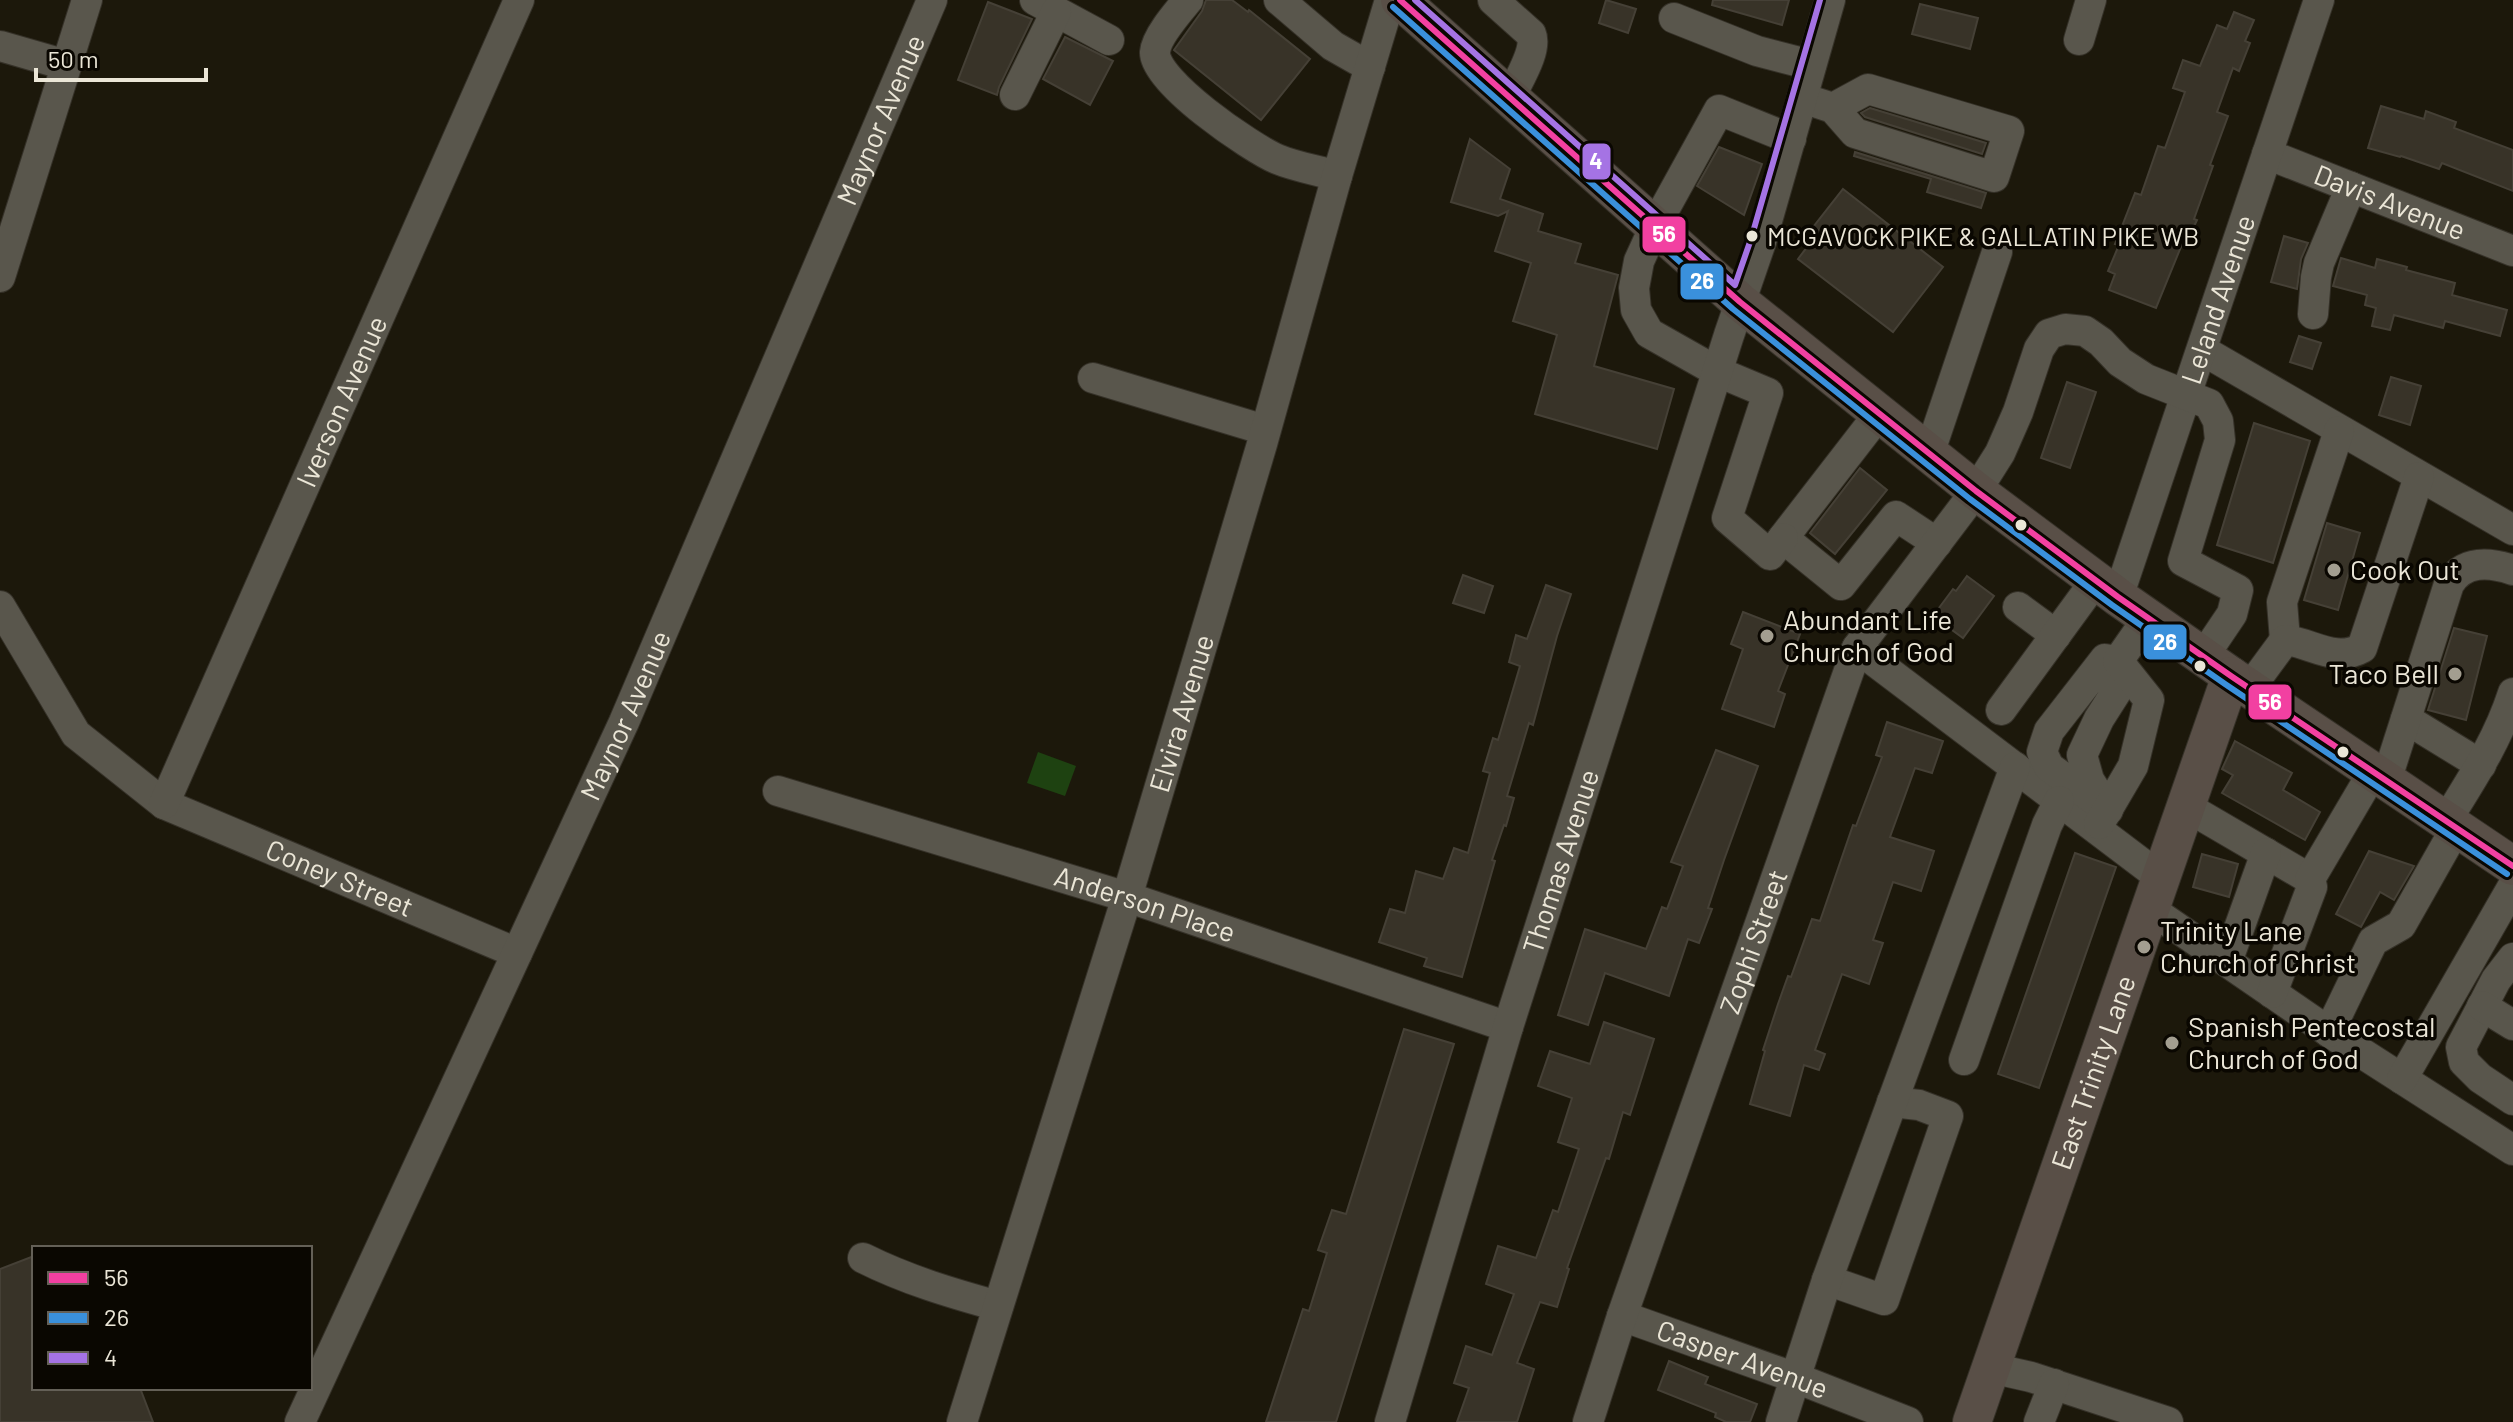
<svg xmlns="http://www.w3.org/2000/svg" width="2513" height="1422" font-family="Barlow,sans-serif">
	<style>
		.green { fill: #1e4211 }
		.building { fill: #383328; stroke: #454036; stroke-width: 2 }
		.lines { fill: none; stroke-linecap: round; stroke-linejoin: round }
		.minor-casing { stroke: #353128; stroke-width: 32 }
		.major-casing { stroke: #353128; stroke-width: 40 }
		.minor { stroke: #59564c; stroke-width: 30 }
		.major { stroke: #594f47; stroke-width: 38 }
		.bus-1-casing { stroke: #0a0701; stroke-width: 12 }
		.bus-2-casing { stroke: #0a0701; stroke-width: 12 }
		.bus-3-casing { stroke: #0a0701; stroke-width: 12 }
		.bus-1 { stroke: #f240a1; stroke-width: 6 }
		.bus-2 { stroke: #3a90db; stroke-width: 6 }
		.bus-3 { stroke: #a573e4; stroke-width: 6 }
		.bus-dot { fill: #ebe6d7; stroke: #0a0701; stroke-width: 3 }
		.poi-dot { fill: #a39e90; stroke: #0a0701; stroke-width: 3 }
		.labels { text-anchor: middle; stroke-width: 7; stroke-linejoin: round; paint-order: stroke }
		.bus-label { font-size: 26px; fill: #ebe6d7; stroke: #0a0701; text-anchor: start }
		.street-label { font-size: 28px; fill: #ebe6d7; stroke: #0a0701 }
		.poi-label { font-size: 28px; fill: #ebe6d7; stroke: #0a0701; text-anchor: start }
		.line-badge { stroke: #0a0701; stroke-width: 3 }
		.badge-label { font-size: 22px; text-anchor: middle; font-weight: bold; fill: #fff }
	</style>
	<rect width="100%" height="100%" fill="#1c180b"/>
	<!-- green -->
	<path class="green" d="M 1038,752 L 1076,766 L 1065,796 L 1027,783 Z"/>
	<!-- building -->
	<g class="building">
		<path d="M 1206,0 L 1232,0 L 1248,12 L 1249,10 L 1310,59 L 1261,120 L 1174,50 L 1202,11 Z"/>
		<path d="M 1606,0 L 1636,9 L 1628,33 L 1599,23 Z"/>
		<path d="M 1713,0 L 1789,0 L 1782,25 L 1712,5 Z"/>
		<path d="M 988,2 L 1032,19 L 999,87 L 997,95 L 958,80 Z"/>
		<path d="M 1920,4 L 1978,18 L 1970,49 L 1912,34 Z"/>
		<path d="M 2234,12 L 2254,20 L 2245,41 L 2250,43 L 2239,71 L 2233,68 L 2217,112 L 2228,116 L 2210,165 L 2213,166 L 2194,219 L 2197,220 L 2188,239 L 2185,237 L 2156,308 L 2109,290 L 2115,274 L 2108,271 L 2119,245 L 2115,244 L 2135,193 L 2141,195 L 2158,146 L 2165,148 L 2185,92 L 2173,88 L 2183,60 L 2200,66 L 2217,25 L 2227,29 Z"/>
		<path d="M 1065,37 L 1113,61 L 1090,105 L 1043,79 Z"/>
		<path d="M 2381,106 L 2424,119 L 2426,111 L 2456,122 L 2454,128 L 2513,150 L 2513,191 L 2442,163 L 2439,169 L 2401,156 L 2400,157 L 2368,148 Z"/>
		<path d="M 1870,108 L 1986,143 L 1982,154 L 1865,117 L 1861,113 Z"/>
		<path d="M 1470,139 L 1510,169 L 1500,199 L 1543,214 L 1538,231 L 1581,244 L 1575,263 L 1618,275 L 1594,366 L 1674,389 L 1657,449 L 1535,414 L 1557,335 L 1513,321 L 1531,263 L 1495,251 L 1508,211 L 1498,216 L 1451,202 Z"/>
		<path d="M 1719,147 L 1762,164 L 1744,215 L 1697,186 Z"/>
		<path d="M 1855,152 L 1986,193 L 1981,208 L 1927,192 L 1931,179 L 1854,156 Z"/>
		<path d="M 1843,189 L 1943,267 L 1893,332 L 1798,259 L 1819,231 L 1814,226 Z"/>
		<path d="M 2284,236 L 2308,243 L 2301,259 L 2297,289 L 2271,282 Z"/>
		<path d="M 2341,258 L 2375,268 L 2377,259 L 2407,267 L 2406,270 L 2455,283 L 2452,295 L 2507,310 L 2500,336 L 2445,321 L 2443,328 L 2394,315 L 2390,330 L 2372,326 L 2376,308 L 2365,305 L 2367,295 L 2333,286 Z"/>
		<path d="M 2299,336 L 2321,343 L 2312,369 L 2290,362 Z"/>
		<path d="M 2391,377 L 2421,386 L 2410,425 L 2379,415 Z"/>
		<path d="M 2067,382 L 2096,392 L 2070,468 L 2041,458 Z"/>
		<path d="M 2254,423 L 2310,441 L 2273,563 L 2217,545 Z"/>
		<path d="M 1860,468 L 1887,490 L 1835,554 L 1810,533 Z"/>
		<path d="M 2327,523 L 2360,533 L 2338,610 L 2304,600 Z"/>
		<path d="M 1463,575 L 1493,586 L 1484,613 L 1453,603 Z"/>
		<path d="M 1967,576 L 1994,596 L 1963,638 L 1933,616 L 1953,589 L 1956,591 Z"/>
		<path d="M 1546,585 L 1571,594 L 1557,636 L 1533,725 L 1529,723 L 1507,796 L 1514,798 L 1506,826 L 1504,825 L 1492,860 L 1495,861 L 1462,977 L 1424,966 L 1427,958 L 1379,942 L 1390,909 L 1405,913 L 1416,871 L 1443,879 L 1454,848 L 1468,853 L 1490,773 L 1483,771 L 1493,738 L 1498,740 L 1520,666 L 1509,662 L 1516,635 L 1527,639 Z"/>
		<path d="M 1743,612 L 1800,634 L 1778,691 L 1785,694 L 1774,727 L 1722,709 L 1743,649 L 1731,644 Z"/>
		<path d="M 2454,628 L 2487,636 L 2466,720 L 2428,710 Z"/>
		<path d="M 1887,722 L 1943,741 L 1932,773 L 1915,768 L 1890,837 L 1934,851 L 1921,891 L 1893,882 L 1873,940 L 1883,943 L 1869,984 L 1842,974 L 1815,1050 L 1825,1054 L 1819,1070 L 1804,1065 L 1790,1116 L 1750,1104 L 1765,1051 L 1763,1050 L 1778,1004 L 1788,976 L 1791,977 L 1812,919 L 1820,921 L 1853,825 L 1856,826 L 1882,757 L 1876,755 Z"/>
		<path d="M 2235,741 L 2292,773 L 2283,790 L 2320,812 L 2305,840 L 2222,793 L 2233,775 L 2222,769 Z"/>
		<path d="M 1716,750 L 1758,766 L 1724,860 L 1708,908 L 1712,909 L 1699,943 L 1688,939 L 1669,996 L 1605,973 L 1588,1025 L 1558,1015 L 1585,929 L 1646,949 L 1662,907 L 1667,909 L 1683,866 L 1671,862 Z"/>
		<path d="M 2369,851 L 2414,866 L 2394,900 L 2380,892 L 2361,927 L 2336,914 Z"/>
		<path d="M 2075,853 L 2116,867 L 2039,1088 L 1998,1074 Z"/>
		<path d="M 2202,854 L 2238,864 L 2229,897 L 2193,887 Z"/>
		<path d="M 1604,1022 L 1654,1039 L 1630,1115 L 1623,1112 L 1609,1159 L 1606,1158 L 1567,1268 L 1569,1269 L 1557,1307 L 1540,1302 L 1517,1363 L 1534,1369 L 1517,1422 L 1457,1422 L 1469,1388 L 1454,1383 L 1466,1346 L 1492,1355 L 1514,1294 L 1486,1284 L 1498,1246 L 1536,1258 L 1553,1210 L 1558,1212 L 1579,1149 L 1558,1142 L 1572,1098 L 1538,1086 L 1550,1051 L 1590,1064 Z"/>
		<path d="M 1404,1029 L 1454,1044 L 1336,1422 L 1266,1422 L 1303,1309 L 1309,1311 L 1327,1253 L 1318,1250 L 1332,1210 L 1346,1214 Z"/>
		<path d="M 34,1256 L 34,1388 L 140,1388 L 153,1422 L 0,1422 L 0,1269 Z"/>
		<path d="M 1669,1361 L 1708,1377 L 1705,1384 L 1757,1404 L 1750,1422 L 1726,1422 L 1715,1417 L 1716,1413 L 1658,1390 Z"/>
	</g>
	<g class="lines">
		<!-- minor casing -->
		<g class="minor-casing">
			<g id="minor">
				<path d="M 1035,0 L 1109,40"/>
				<path d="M 1188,0 C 1178,12 1156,37 1155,52 C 1153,81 1251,148 1277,159 C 1296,167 1317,170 1337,176"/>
				<path d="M 1279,0 L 1333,46 L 1370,67"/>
				<path d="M 1493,0 L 1531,34 C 1538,50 1517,82 1510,98"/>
				<path d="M 1674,18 L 1757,51 L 1811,65"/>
				<path d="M 2079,40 L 2091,0"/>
				<path d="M 0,46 L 66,65"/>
				<path d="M 1015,95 L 1056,12"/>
				<path d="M 1802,98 L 1833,108 L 1855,133 L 1994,177 L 2009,131 L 1868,89 L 1833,108"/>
				<path id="s1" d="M 2267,154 L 2513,251"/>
				<path d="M 0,277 L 87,0"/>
				<path d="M 2313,314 L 2316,277 L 2319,263 L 2351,187"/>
				<path d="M 2202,350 L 2513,530"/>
				<path d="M 1093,378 L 1265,430"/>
				<path d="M 1879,414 L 1783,538 L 1841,585 L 1896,516 L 1937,543"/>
				<path d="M 1929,454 L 1997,252"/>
				<path d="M 1783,538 L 1770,555 L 1727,518 L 1768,393 L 1718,372 L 1649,333 L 1636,310 L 1634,288 L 1639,261 L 1655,226 L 1719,110 L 1791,139"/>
				<path id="s2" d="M 2118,597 L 2319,0"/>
				<path id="s3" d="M 0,606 L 76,734 L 164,804 L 517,953"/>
				<path d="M 2018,607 L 2056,635"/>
				<path d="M 2285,640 L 2282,602 L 2339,431"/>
				<path d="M 1857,648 L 2160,877"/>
				<path d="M 2105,659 L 2118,661 L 2120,686 L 2099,719 L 2082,755 L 2089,780 L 2108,810 L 2049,767 L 2042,752 L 2049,731 Z"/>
				<path d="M 2249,689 L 2285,640 C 2312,643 2335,663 2362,648 L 2419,477"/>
				<path d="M 2001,710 L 2096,580"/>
				<path d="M 2406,719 L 2481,765"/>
				<path d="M 2386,781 L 2449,584 C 2464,560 2489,562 2513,570"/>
				<path id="s4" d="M 778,791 L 1127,897 L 1508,1027"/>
				<path id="s5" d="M 164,804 L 519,0"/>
				<path d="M 2185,806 L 2310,879"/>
				<path d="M 2446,821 C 2472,779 2498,740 2513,693"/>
				<path d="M 2099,824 L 2133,766 L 2149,700 L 2118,661 L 2148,618"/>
				<path d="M 2150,909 L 2329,1032 L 2513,1150"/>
				<path d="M 2513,958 L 2496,980 L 2461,1047 L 2464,1062 L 2480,1078 L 2513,1100"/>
				<path d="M 2227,962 L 2266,853"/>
				<path d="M 2272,993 L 2312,887 L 2310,879 L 2373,772"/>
				<path d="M 2482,1006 L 2513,1025"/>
				<path d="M 2329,1032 L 2373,941 L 2401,925 L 2456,828"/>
				<path d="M 1964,1060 L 2047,825 L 2059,801"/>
				<path d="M 2402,1079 L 2513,886"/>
				<path d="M 863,1258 C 907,1280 951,1293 998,1306"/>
				<path d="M 1827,1280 L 1884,1300 L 1948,1116 L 1919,1105 L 1892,1102"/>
				<path id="s6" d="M 1622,1316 L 1796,1378 L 1908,1422"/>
				<path d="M 1991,1368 L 2031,1377 L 2168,1422"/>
				<path id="s7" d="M 300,1422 L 624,722 L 932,0"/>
				<path id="s8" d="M 962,1422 L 1127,897 L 1262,444 L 1337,176 L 1390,0"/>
				<path id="s9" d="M 1390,1422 L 1508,1027 L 1729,335 L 1761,242 L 1830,0"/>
				<path id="s10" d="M 1588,1422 L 1622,1316 L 1857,648 L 1976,491 L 2000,453 L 2018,412 L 2039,349 L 2049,334 L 2065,329 L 2085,331 L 2101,342 L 2120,362 L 2146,379 L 2209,404 L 2218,421 L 2220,440 L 2183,561 L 2238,590 L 2232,614 L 2203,657"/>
				<path d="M 1781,1422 L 1827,1280 L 2015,767"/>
				<path d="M 2039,1422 L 2054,1384"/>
			</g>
		</g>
		<!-- major casing -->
		<g class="major-casing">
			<g id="major">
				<path d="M 1400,0 L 1740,302 L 1976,491 L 2118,597 L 2231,676 L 2513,866"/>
				<path id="s11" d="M 1972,1422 L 2231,676"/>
			</g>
		</g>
		<!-- minor -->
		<use href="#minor" class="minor"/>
		<!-- major -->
		<use href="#major" class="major"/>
		<!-- bus-1 casing -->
		<g class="bus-1-casing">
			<path id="bus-1" d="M 1400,0 L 1740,302 L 1976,491 L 2118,597 L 2231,676 L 2513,866"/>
		</g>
		<!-- bus-2 casing -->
		<g class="bus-2-casing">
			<path id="bus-2" d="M 1393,7 L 1733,309 L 1970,499 L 2112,605 L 2225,684 L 2507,874"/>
		</g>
		<!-- bus-3 casing -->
		<g class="bus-3-casing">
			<path id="bus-3" d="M 1415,0 L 1735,285 L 1751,239 L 1820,0"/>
		</g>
		<!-- bus-1 -->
		<use href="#bus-1" class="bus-1"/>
		<!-- bus-2 -->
		<use href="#bus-2" class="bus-2"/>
		<!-- bus-3 -->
		<use href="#bus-3" class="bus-3"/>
	</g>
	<!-- markers -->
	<g class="bus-dot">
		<circle cx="1752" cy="236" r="7"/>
		<circle cx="2021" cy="525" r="7"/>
		<circle cx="2200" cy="666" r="7"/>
		<circle cx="2343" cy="752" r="7"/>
	</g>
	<g class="poi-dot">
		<circle cx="2334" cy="570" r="8"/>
		<circle cx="1767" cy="636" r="8"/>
		<circle cx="2455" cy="674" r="8"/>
		<circle cx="2144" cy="947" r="8"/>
		<circle cx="2172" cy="1043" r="8"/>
	</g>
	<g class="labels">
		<!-- bus labels -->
		<g class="bus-label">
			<text x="1767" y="246">MCGAVOCK PIKE &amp; GALLATIN PIKE WB</text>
		</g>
		<!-- street labels -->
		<g class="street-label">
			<text dy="10" stroke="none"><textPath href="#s7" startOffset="1426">Maynor Avenue</textPath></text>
			<text dy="10" stroke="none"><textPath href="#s1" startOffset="132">Davis Avenue</textPath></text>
			<text dy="10" stroke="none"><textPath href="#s2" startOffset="314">Leland Avenue</textPath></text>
			<text dy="10" stroke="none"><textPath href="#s5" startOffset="440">Iverson Avenue</textPath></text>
			<text dy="10" stroke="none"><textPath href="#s8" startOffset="742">Elvira Avenue</textPath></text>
			<text dy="10" stroke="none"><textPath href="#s7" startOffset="778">Maynor Avenue</textPath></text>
			<text dy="10" stroke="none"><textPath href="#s9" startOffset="586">Thomas Avenue</textPath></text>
			<text dy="10" stroke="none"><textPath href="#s3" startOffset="452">Coney Street</textPath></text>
			<text dy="10" stroke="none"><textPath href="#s4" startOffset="384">Anderson Place</textPath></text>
			<text dy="10" stroke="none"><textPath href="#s10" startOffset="508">Zophi Street</textPath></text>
			<text dy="10" stroke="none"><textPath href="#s11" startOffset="370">East Trinity Lane</textPath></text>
			<text dy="10" stroke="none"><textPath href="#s6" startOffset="128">Casper Avenue</textPath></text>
		</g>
		<!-- poi labels -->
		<g class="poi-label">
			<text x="2350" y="580">Cook Out</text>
			<text x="1783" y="630">Abundant Life<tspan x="1783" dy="32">Church of God</tspan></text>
			<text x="2439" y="684" text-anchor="end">Taco Bell</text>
			<text x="2160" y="941">Trinity Lane<tspan x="2160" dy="32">Church of Christ</tspan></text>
			<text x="2188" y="1037">Spanish Pentecostal<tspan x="2188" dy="32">Church of God</tspan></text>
		</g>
	</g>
	<g class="line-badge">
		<rect x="1581" y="142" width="31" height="39" rx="8" fill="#a573e4"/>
		<rect x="1641" y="215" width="46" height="39" rx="8" fill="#f240a1"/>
		<rect x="1679" y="262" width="46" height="39" rx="8" fill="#3a90db"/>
		<rect x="2142" y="623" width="46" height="38" rx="8" fill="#3a90db"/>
		<rect x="2247" y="683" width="46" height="38" rx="8" fill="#f240a1"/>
	</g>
	<g class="badge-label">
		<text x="1596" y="169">4</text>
		<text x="1664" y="242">56</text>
		<text x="1702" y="289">26</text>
		<text x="2165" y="650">26</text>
		<text x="2270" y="710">56</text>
	</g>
	<!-- legend -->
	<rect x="32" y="1246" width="280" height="144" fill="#0a0701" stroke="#646057" stroke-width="2"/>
	<rect x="48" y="1272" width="40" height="12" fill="#f240a1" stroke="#646057" stroke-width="2"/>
	<text x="104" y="1286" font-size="24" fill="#ebe6d7">56</text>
	<rect x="48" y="1312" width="40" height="12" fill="#3a90db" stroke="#646057" stroke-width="2"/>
	<text x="104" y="1326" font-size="24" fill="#ebe6d7">26</text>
	<rect x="48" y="1352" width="40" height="12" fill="#a573e4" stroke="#646057" stroke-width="2"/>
	<text x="104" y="1366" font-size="24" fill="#ebe6d7">4</text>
	<!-- scale -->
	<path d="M36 68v12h170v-12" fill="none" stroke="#ebe6d7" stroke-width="4"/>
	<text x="48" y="68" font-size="24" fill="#ebe6d7" stroke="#0a0701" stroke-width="6" paint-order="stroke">50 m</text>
</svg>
